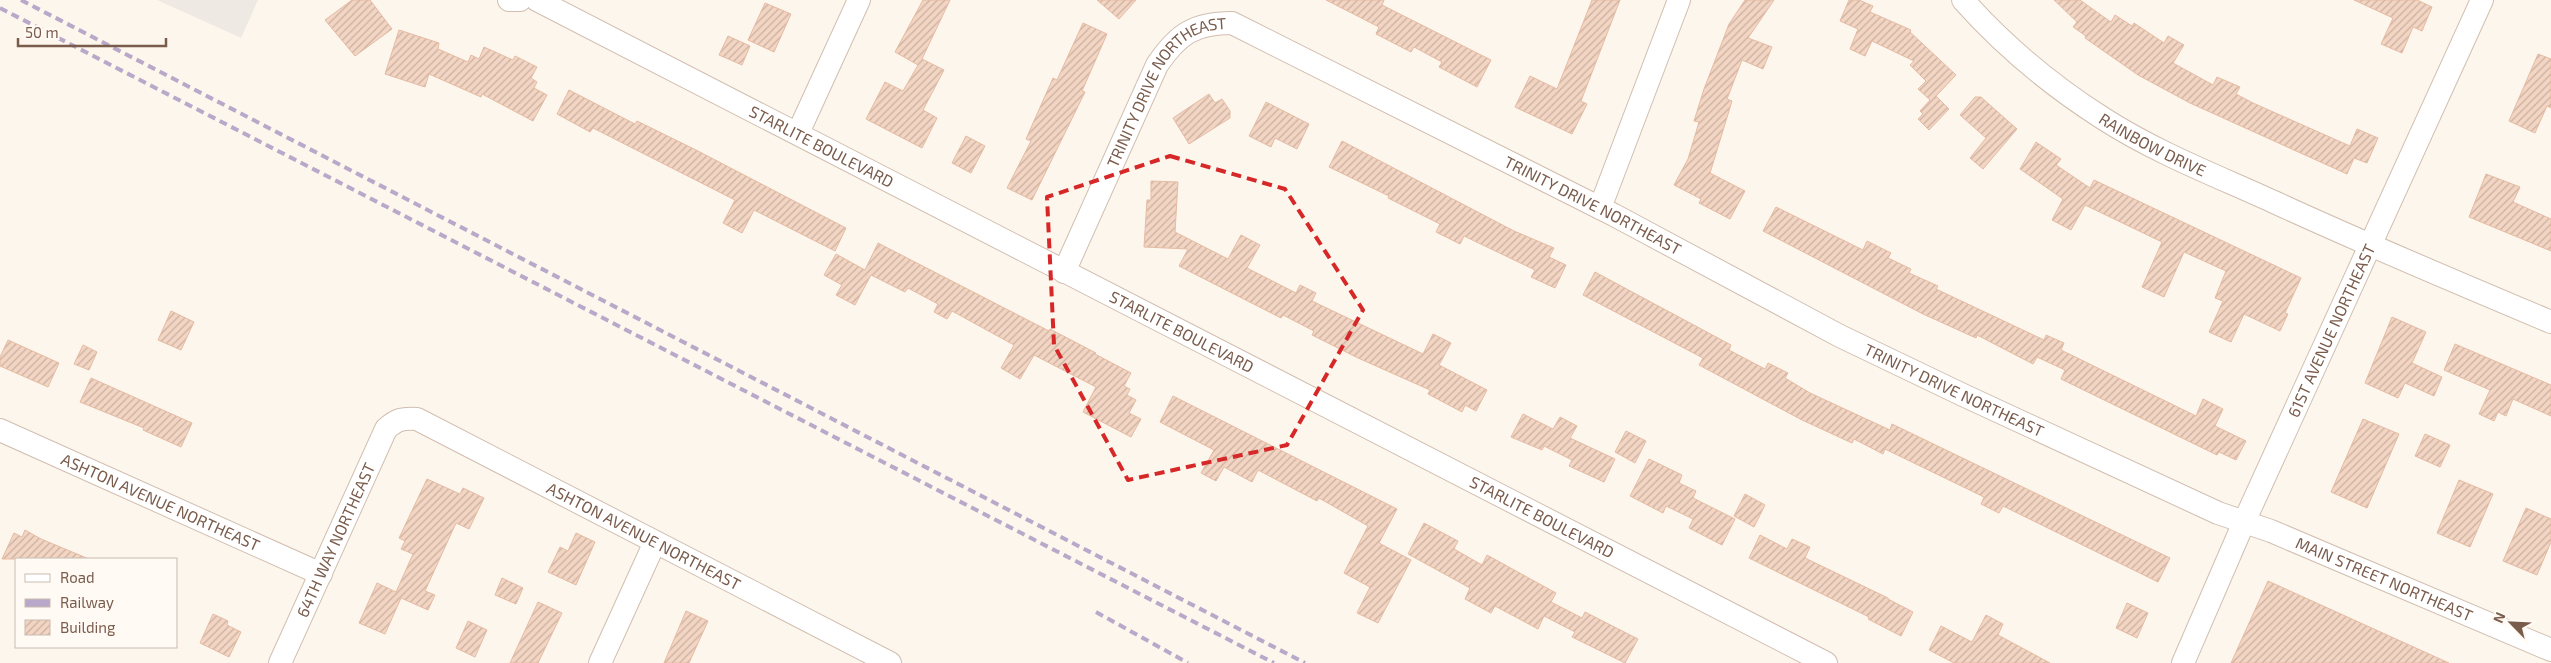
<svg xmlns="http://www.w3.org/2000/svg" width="2551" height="663" font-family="'Exo 2',sans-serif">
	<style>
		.industrial { fill: #efe9e4 }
		.building { fill: url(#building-hatch); stroke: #e6bba3 }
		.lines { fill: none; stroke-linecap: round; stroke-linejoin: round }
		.minor-casing { stroke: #d1beb0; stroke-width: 24 }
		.minor { stroke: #fff; stroke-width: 22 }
		.rail { stroke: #b9a8c9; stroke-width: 4; stroke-dasharray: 8 5; stroke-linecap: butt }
		.marked { fill: none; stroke: #d62828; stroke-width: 4; stroke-dasharray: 10 6; stroke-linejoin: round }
		.labels { text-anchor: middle; stroke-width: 4; stroke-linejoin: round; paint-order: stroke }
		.street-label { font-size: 16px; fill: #7a5c4d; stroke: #fffaf3 }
	</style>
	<defs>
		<pattern id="building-hatch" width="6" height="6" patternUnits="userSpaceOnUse" patternTransform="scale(1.25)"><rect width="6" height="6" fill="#f3d5c3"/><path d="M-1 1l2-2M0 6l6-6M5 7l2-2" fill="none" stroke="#cab0a1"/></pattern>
	</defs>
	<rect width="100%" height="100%" fill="#fdf6ec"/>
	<!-- industrial -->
	<path class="industrial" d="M 157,0 L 258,0 L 241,38 Z"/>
	<!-- building -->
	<g class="building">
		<path d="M 352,0 L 370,0 L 392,29 L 355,56 L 325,20 Z"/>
		<path d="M 923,0 L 950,0 L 922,59 L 944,70 L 923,110 L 937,118 L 922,148 L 866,119 L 885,82 L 903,91 L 918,65 L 895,52 Z"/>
		<path d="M 1097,0 L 1136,0 L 1119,19 Z"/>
		<path d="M 1326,0 L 1384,0 L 1382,5 L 1491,60 L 1477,87 L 1439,67 L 1442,62 L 1414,47 L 1411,52 L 1376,34 L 1379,27 Z"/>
		<path d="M 1592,0 L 1620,0 L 1581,101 L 1587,104 L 1572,134 L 1515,107 L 1530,76 L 1557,89 Z"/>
		<path d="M 1745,0 L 1774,0 L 1748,38 L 1772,47 L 1763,69 L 1742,60 L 1727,99 L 1732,101 L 1710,173 L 1745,191 L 1730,219 L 1699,203 L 1701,199 L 1674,185 L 1688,159 L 1699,122 L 1694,121 L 1704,89 L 1729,24 Z"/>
		<path d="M 1849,0 L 1859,0 L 1873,6 L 1870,12 L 1911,30 L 1910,32 L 1956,75 L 1936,96 L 1949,109 L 1929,130 L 1918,119 L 1923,114 L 1920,111 L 1930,100 L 1918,89 L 1926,81 L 1910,65 L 1914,61 L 1872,41 L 1865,56 L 1850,49 L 1858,29 L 1840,21 Z"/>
		<path d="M 2054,0 L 2080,0 L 2111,22 L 2115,15 L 2132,26 L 2134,23 L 2164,43 L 2168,36 L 2184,45 L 2173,63 L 2213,85 L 2217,77 L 2240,87 L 2236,94 L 2253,103 L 2350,146 L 2357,129 L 2378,138 L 2367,163 L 2354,158 L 2347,174 L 2190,103 L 2138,75 L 2085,38 L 2086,36 L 2073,27 L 2077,22 Z"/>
		<path d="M 2354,0 L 2417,0 L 2432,7 L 2422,31 L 2413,27 L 2402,53 L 2381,44 L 2393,18 Z"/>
		<path d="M 765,3 L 791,14 L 774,52 L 748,40 Z"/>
		<path d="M 1083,23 L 1107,34 L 1082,91 L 1085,92 L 1032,200 L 1007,188 L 1031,141 L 1026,139 L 1053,78 L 1057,80 Z"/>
		<path d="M 399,30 L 439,43 L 438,49 L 468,62 L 471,55 L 479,59 L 484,47 L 513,60 L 515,56 L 537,67 L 531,78 L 537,82 L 534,88 L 547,95 L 533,121 L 482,94 L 481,97 L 429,74 L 425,87 L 385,74 Z"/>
		<path d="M 728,36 L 750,46 L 742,65 L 719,55 Z"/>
		<path d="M 2538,54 L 2551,59 L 2551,108 L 2547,106 L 2535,133 L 2509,121 Z"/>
		<path d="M 569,90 L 635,124 L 637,121 L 696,150 L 846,228 L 835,251 L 754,210 L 742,233 L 723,223 L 735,200 L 593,128 L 590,132 L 557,114 Z"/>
		<path d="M 1209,94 L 1215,103 L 1222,99 L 1230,111 L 1230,118 L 1189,144 L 1173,118 Z"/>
		<path d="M 1975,97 L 1981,97 L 2017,129 L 1983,169 L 1970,158 L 1986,138 L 1960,115 Z"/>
		<path d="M 1266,102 L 1309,124 L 1297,149 L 1275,138 L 1271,147 L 1249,136 Z"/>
		<path d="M 966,136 L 985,146 L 971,173 L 952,163 Z"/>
		<path d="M 1342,141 L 1514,231 L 1554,248 L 1549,257 L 1566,265 L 1555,288 L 1531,277 L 1535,270 L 1464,236 L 1460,244 L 1436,232 L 1440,224 L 1388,198 L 1389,196 L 1329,167 Z"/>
		<path d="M 2036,142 L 2061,159 L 2056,165 L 2090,188 L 2094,180 L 2301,278 L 2285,313 L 2288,314 L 2280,331 L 2244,314 L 2231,342 L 2209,332 L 2223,301 L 2215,298 L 2226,271 L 2184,252 L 2164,297 L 2142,287 L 2162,242 L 2085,205 L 2071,230 L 2052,220 L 2063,199 L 2020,169 Z"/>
		<path d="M 2486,174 L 2520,187 L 2513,202 L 2551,219 L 2551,251 L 2469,217 Z"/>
		<path d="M 1151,181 L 1178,182 L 1175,232 L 1228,259 L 1241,235 L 1260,245 L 1247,268 L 1296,293 L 1300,285 L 1316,293 L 1312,301 L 1423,354 L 1433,334 L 1451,343 L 1439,365 L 1487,390 L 1476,411 L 1465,405 L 1462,412 L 1428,394 L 1430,390 L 1358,358 L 1312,335 L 1314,331 L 1283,315 L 1281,318 L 1179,266 L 1188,249 L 1144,247 L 1147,200 L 1151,200 Z"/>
		<path d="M 1776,207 L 1863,250 L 1867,241 L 1891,253 L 1888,258 L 1911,269 L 1909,273 L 1938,286 L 1936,289 L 2044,340 L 2046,335 L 2064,343 L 2061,350 L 2196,416 L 2203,399 L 2223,409 L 2215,426 L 2246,441 L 2236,460 L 2219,452 L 2217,455 L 2061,379 L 2065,370 L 2037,357 L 2033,364 L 1977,335 L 1976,338 L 1923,314 L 1763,231 Z"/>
		<path d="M 878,243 L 1049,331 L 1050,329 L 1096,353 L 1095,354 L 1131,373 L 1124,386 L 1130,389 L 1127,395 L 1136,400 L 1129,413 L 1141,419 L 1131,437 L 1083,412 L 1096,387 L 1034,355 L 1020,379 L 1001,368 L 1014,345 L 952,311 L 947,319 L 934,312 L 938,304 L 908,288 L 905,292 L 871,275 L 855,305 L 836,295 L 842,285 L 824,275 L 836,254 L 865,270 Z"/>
		<path d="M 1595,272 L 1731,345 L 1729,350 L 1765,369 L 1768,363 L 1788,373 L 1785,378 L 1810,393 L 1890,430 L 1892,424 L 2170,558 L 2158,582 L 2003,506 L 1999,513 L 1981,504 L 1984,497 L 1885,449 L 1883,454 L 1854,439 L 1852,443 L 1802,420 L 1699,365 L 1703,358 L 1583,295 Z"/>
		<path d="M 171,311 L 194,322 L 181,350 L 158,340 Z"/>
		<path d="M 2392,317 L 2426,332 L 2412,363 L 2442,377 L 2434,396 L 2405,383 L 2398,398 L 2365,383 Z"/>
		<path d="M 8,340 L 59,363 L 48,387 L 0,366 L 0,357 Z"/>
		<path d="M 2455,344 L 2551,385 L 2551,416 L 2513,399 L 2506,416 L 2498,412 L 2494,421 L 2479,414 L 2490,390 L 2444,370 Z"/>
		<path d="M 83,345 L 97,352 L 89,370 L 74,364 Z"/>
		<path d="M 91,378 L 192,423 L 181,447 L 143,430 L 144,428 L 80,402 Z"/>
		<path d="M 1173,396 L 1397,509 L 1379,543 L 1411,560 L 1378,623 L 1357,613 L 1370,587 L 1344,573 L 1368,526 L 1319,498 L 1317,501 L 1258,470 L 1252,482 L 1224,467 L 1216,481 L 1201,473 L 1214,450 L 1160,422 Z"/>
		<path d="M 1523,414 L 1553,429 L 1560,417 L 1577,426 L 1570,438 L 1615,459 L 1604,482 L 1569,466 L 1572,460 L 1544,446 L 1542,450 L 1511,437 Z"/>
		<path d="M 2363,419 L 2399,434 L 2367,508 L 2331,492 Z"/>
		<path d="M 1626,431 L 1646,441 L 1635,463 L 1615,452 Z"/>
		<path d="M 2425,434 L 2450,445 L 2440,467 L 2415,456 Z"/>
		<path d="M 1649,459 L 1682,475 L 1679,483 L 1696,491 L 1693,498 L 1735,519 L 1722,545 L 1689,528 L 1693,519 L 1666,506 L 1663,513 L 1630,496 Z"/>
		<path d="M 427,479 L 460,494 L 463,488 L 484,498 L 469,529 L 456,523 L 425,591 L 435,595 L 428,610 L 401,598 L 385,634 L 359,623 L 377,583 L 396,592 L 413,554 L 401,549 L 405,541 L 399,538 Z"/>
		<path d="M 2459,480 L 2493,494 L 2470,547 L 2437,533 Z"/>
		<path d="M 1745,494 L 1765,505 L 1754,527 L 1734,516 Z"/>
		<path d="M 2526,508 L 2551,519 L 2551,542 L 2537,575 L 2503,561 Z"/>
		<path d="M 1424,523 L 1458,541 L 1454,549 L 1482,565 L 1487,555 L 1556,593 L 1551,602 L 1582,618 L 1585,612 L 1638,639 L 1625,663 L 1572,637 L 1575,632 L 1544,616 L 1538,629 L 1495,606 L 1491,613 L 1465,599 L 1470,588 L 1408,554 Z"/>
		<path d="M 25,530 L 41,539 L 89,559 L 2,559 L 14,533 L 22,537 Z"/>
		<path d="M 576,533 L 595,542 L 576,585 L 548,572 L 560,547 L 568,551 Z"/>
		<path d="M 1760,535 L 1787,549 L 1792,539 L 1810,547 L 1805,558 L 1888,598 L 1888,599 L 1913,612 L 1901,636 L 1868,619 L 1869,617 L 1749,558 Z"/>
		<path d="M 502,578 L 523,588 L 516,604 L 495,595 Z"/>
		<path d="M 2268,581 L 2449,663 L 2231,663 Z"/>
		<path d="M 538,602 L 562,613 L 538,663 L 510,663 Z"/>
		<path d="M 2127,603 L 2148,613 L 2137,638 L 2116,628 Z"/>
		<path d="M 686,611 L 708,621 L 689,663 L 664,663 Z"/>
		<path d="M 213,614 L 228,621 L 227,625 L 241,632 L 229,657 L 200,643 Z"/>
		<path d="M 1986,615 L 2003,624 L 1998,635 L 2050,663 L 1954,663 L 1929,650 L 1941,626 L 1972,642 Z"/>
		<path d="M 468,621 L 487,630 L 475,657 L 456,648 Z"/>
	</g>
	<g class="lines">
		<!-- minor casing -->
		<g class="minor-casing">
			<g id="minor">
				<path d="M 509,0 L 520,0"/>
				<path id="s1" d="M 537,0 L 1826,663"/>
				<path id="s2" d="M 1963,0 C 2004,46 2052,86 2104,119 C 2157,153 2217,176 2274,202 C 2365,244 2458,283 2551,322"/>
				<path d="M 798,133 L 859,0"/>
				<path d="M 1600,208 L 1679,0"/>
				<path id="s3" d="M 1064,272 L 1157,65 C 1178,34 1194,23 1232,23 L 1614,215 L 1840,336 L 1963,395 L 2218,513 L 2271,531 L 2551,650"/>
				<path id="s4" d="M 0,430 L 321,574"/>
				<path id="s5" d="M 280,663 L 386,429 C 397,419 403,418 417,419 L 890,663"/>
				<path d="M 600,663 L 655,542"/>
				<path id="s6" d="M 2183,663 L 2244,522 L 2482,0"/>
			</g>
		</g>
		<!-- minor -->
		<use href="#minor" class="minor"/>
		<!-- rail -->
		<g class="rail">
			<path d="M 21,0 L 1305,663"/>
			<path d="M 0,8 L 1274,663"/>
			<path d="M 1096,612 L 1188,663"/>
		</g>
	</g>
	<!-- marked area -->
	<path class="marked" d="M 1170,156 L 1285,189 L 1363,310 L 1287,445 L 1128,480 L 1054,345 L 1047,197 Z"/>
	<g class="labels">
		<!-- street labels -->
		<g class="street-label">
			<text dy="6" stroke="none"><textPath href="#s3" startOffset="214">TRINITY DRIVE NORTHEAST</textPath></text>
			<text dy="6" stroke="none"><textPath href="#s2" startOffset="240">RAINBOW DRIVE</textPath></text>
			<text dy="6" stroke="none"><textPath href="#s1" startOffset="320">STARLITE BOULEVARD</textPath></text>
			<text dy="6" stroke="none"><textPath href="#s3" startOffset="722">TRINITY DRIVE NORTHEAST</textPath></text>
			<text dy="6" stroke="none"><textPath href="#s6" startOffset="364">61ST AVENUE NORTHEAST</textPath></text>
			<text dy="6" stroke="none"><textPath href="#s1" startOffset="725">STARLITE BOULEVARD</textPath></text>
			<text dy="6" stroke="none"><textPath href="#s3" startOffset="1128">TRINITY DRIVE NORTHEAST</textPath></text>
			<text dy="6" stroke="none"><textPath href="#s4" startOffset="176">ASHTON AVENUE NORTHEAST</textPath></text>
			<text dy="6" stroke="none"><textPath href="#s1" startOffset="1130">STARLITE BOULEVARD</textPath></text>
			<text dy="6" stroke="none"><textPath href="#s5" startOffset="546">ASHTON AVENUE NORTHEAST</textPath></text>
			<text dy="6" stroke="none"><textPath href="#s5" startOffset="135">64TH WAY NORTHEAST</textPath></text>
			<text dy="6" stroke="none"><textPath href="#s3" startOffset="1598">MAIN STREET NORTHEAST</textPath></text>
		</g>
	</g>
	<!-- legend -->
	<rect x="15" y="558" width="162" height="90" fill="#fffaf3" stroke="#cabbb1"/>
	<rect x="25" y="574" width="25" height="8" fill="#ffffff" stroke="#cabbb1"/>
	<text x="60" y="583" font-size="15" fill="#7a5c4d">Road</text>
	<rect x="25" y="599" width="25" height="8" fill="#b9a8c9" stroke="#cabbb1"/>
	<text x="60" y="608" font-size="15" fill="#7a5c4d">Railway</text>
	<rect x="25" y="620" width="25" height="15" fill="url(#building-hatch)" stroke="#cabbb1"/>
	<text x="60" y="633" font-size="15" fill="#7a5c4d">Building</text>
	<!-- north arrow -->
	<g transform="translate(2511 623) rotate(294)" stroke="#fffaf3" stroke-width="4" paint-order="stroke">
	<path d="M0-4L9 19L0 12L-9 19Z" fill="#7a5c4d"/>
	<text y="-8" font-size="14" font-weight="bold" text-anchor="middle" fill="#7a5c4d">N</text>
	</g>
	<!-- scale -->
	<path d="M18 38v8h148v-8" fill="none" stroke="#7a5c4d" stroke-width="2.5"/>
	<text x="25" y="38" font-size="15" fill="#7a5c4d" stroke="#fffaf3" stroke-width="4" paint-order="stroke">50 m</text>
</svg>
